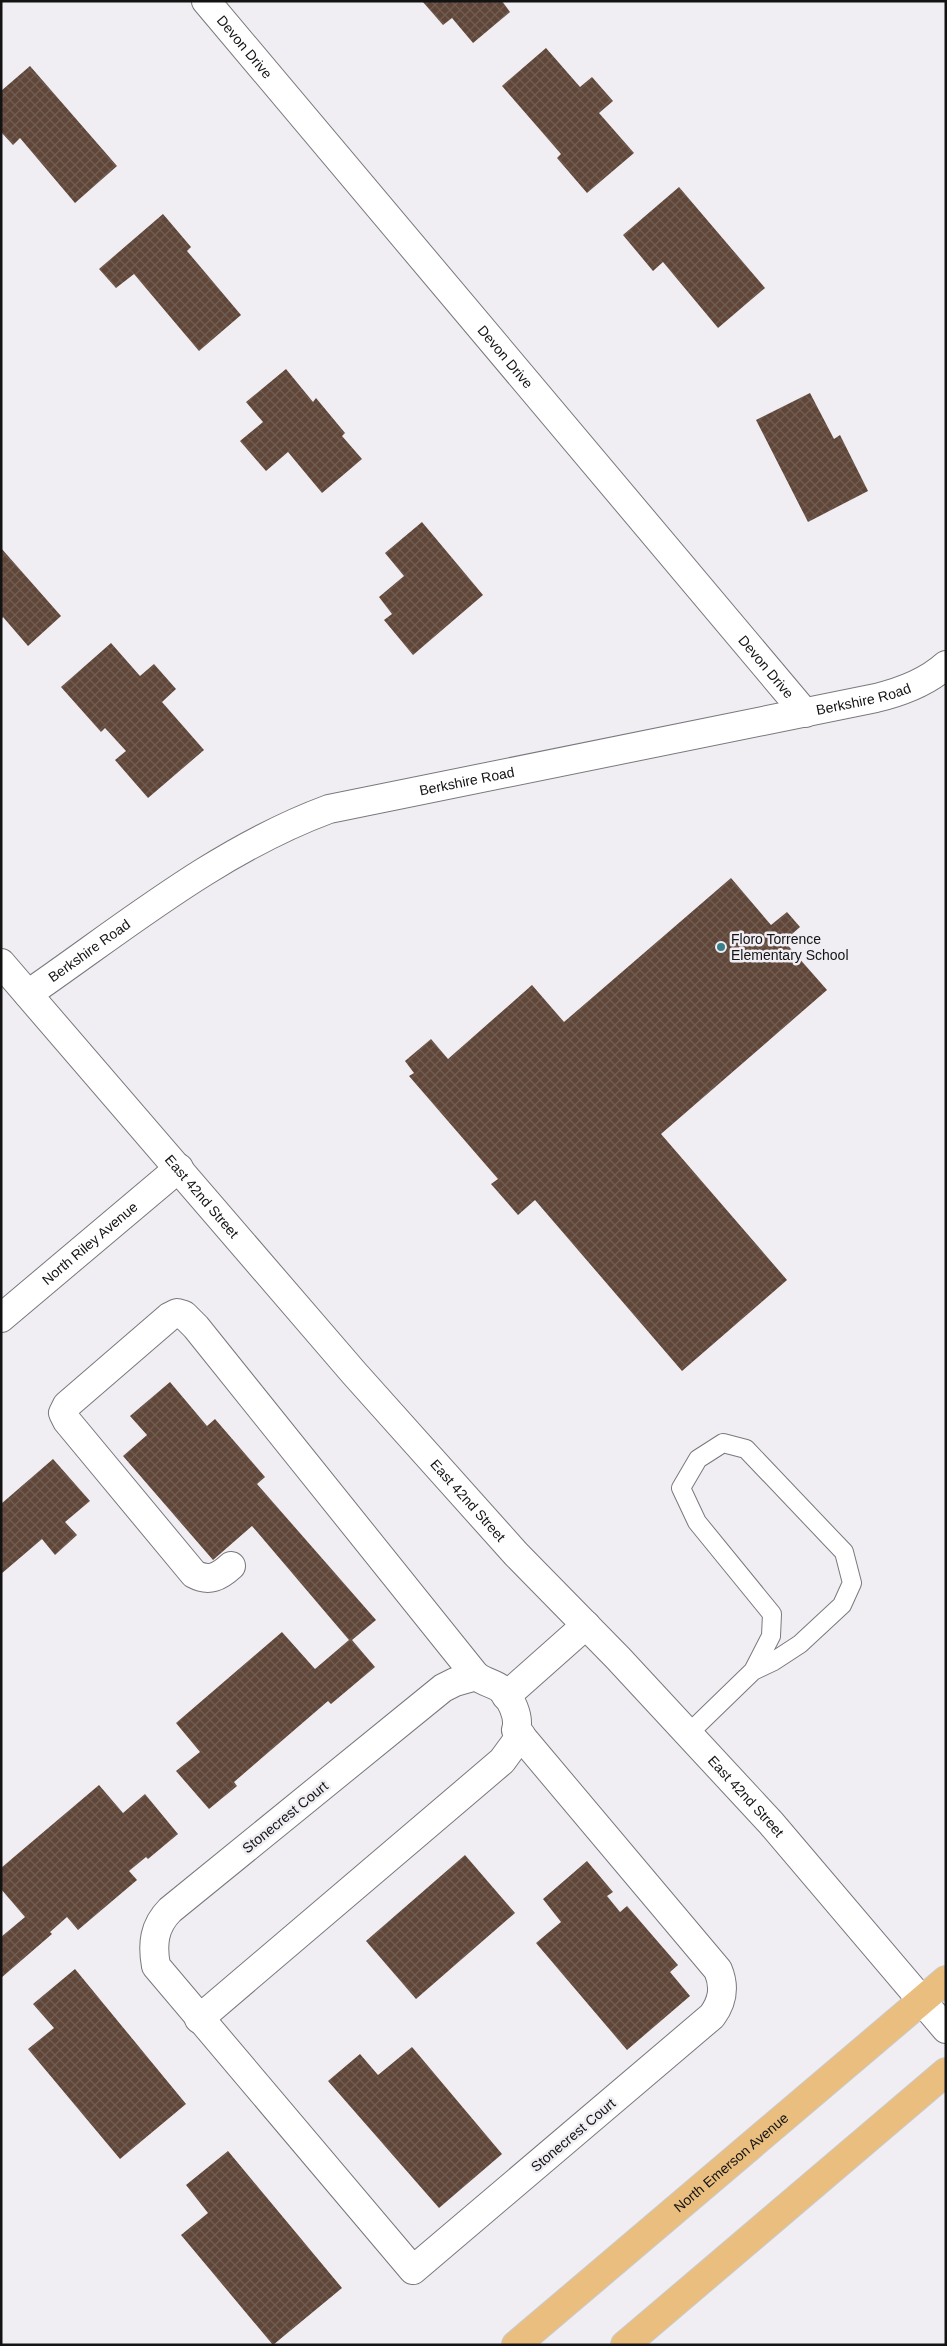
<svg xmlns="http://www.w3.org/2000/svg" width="947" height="2346" font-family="Helvetica,sans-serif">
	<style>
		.building { fill: url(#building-cross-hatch) }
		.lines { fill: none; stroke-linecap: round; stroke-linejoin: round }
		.lane-casing { stroke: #7a787c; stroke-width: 20 }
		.street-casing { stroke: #7a787c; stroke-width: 30 }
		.secondary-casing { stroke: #7a787c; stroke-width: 30 }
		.primary-casing { stroke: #cbcbcb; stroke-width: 30 }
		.lane { stroke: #fff; stroke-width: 18 }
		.street { stroke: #fff; stroke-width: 28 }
		.secondary { stroke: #fff; stroke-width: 28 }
		.primary { stroke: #e9be7e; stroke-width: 28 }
		.poi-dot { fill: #3a808c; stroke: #f0eef3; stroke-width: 2 }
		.labels { text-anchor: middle; stroke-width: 5; stroke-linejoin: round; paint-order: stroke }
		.street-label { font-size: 14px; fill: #131314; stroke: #f0eef3 }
		.poi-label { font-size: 14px; fill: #131314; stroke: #f0eef3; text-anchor: start }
	</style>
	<defs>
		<pattern id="building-cross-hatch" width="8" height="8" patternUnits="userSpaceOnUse" patternTransform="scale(1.25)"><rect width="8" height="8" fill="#5f4638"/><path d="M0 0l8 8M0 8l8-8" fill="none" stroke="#715d52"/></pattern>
	</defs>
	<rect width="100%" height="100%" fill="#f0eef3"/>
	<!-- building -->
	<g class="building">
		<path d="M 422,1 L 502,1 L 510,12 L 473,43 L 452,18 L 443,25 Z"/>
		<path d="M 546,48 L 580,87 L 592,77 L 613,101 L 599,113 L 634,153 L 587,193 L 557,158 L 561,154 L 502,86 Z"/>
		<path d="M 30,66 L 117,166 L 75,203 L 20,138 L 13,145 L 1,132 L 1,91 Z"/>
		<path d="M 679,187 L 765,288 L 718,328 L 663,262 L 653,271 L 623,235 Z"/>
		<path d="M 163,214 L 191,247 L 187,251 L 241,315 L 199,351 L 134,274 L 116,288 L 99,269 Z"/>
		<path d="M 286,369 L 313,402 L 316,398 L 345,433 L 342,436 L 362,459 L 322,493 L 288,452 L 266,471 L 240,441 L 263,422 L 246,402 Z"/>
		<path d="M 810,393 L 834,439 L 840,435 L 868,491 L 808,522 L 756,420 Z"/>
		<path d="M 422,522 L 483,595 L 413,655 L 384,620 L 392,614 L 379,597 L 404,576 L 385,553 Z"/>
		<path d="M 1,548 L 61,616 L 28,646 L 3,617 L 1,619 Z"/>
		<path d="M 111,643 L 140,676 L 154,664 L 176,689 L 162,702 L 204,750 L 148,798 L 115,760 L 126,751 L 105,728 L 101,732 L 61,687 Z"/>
		<path d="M 731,878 L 771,925 L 787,912 L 800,927 L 784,941 L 827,990 L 661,1134 L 787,1280 L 682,1371 L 535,1200 L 518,1215 L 491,1184 L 498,1179 L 409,1076 L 414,1073 L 405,1061 L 431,1039 L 448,1059 L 532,985 L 564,1022 Z"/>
		<path d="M 170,1382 L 207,1426 L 215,1419 L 265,1477 L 257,1484 L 376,1620 L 352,1640 L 375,1667 L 331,1704 L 328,1701 L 234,1782 L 237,1786 L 209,1809 L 176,1771 L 200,1752 L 176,1723 L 282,1632 L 315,1669 L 349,1640 L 252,1526 L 213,1560 L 123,1456 L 147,1435 L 130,1416 Z"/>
		<path d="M 53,1459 L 90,1501 L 65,1522 L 77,1535 L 55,1555 L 42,1539 L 1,1574 L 1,1504 Z"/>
		<path d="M 99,1785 L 123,1813 L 145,1794 L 178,1834 L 148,1859 L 146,1857 L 129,1871 L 137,1880 L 78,1930 L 67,1917 L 50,1932 L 52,1934 L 1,1978 L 1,1937 L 25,1917 L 1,1889 L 1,1868 Z"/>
		<path d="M 465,1855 L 515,1913 L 416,1999 L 366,1941 Z"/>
		<path d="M 587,1861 L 613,1892 L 607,1896 L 620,1912 L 627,1906 L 678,1965 L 670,1972 L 690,1996 L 627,2050 L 536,1943 L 561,1922 L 543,1899 Z"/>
		<path d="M 75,1969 L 186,2104 L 120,2159 L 28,2049 L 54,2028 L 33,2004 Z"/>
		<path d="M 412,2047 L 502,2154 L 439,2208 L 328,2081 L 360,2054 L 378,2075 Z"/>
		<path d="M 228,2151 L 342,2288 L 273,2345 L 181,2235 L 208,2213 L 186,2185 Z"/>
	</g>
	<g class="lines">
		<!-- lane casing -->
		<g class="lane-casing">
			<path id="lane" d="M 688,1734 L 753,1671 L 771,1636 L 772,1614 L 697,1522 L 681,1488 L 698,1459 L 723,1443 L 746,1449 L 844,1552 L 852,1583 L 842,1605 L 800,1644 L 774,1661 L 753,1671"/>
		</g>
		<!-- street casing -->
		<g class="street-casing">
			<g id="street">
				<path id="s1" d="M 206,1 L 805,713"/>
				<path id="s2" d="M 28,994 C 125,927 218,850 329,809 L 876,698 C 901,692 926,683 946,665"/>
				<path id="s3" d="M 1,1318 L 179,1168"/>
				<path d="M 231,1566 C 219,1577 209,1582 194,1574 L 67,1421 L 63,1413 L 67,1405 L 169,1317 L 177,1313 L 184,1315 L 196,1327 L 476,1676"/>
				<path d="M 476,1676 C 484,1682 495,1684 501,1689 C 511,1698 520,1717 516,1730 L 718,1970 C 725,1987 723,2001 712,2016 L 413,2270 L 156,1966 C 152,1944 154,1926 170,1910 L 443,1688 L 455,1682 Z"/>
				<path d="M 506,1696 L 586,1625"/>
				<path d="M 199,2019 L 502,1761 L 521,1735"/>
			</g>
		</g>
		<!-- secondary casing -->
		<g class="secondary-casing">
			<g id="secondary">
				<path id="s4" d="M 1,963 L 354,1373 L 516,1554 L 618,1658 L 771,1823 L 946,2029"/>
			</g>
		</g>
		<!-- primary casing -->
		<g class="primary-casing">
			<g id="primary">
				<path id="s5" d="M 516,2345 L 946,1980"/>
				<path d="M 625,2345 L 946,2072"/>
			</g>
		</g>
		<!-- lane -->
		<use href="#lane" class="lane"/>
		<!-- street -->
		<use href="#street" class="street"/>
		<!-- secondary -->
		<use href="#secondary" class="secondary"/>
		<!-- primary -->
		<use href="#primary" class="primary"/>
	</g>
	<!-- markers -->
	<circle class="poi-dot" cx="721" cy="947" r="5"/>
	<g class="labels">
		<!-- street labels -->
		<g class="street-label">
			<text dy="5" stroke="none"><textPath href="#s1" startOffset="60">Devon Drive</textPath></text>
			<text dy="5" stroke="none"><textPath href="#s1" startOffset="465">Devon Drive</textPath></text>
			<text dy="5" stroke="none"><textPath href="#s1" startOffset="870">Devon Drive</textPath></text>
			<text dy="5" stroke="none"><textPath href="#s2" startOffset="900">Berkshire Road</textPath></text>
			<text dy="5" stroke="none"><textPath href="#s2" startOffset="495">Berkshire Road</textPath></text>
			<text dy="5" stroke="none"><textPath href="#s2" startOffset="75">Berkshire Road</textPath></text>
			<text dy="5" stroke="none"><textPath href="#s4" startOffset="308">East 42nd Street</textPath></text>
			<text dy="5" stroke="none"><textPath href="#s3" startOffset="116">North Riley Avenue</textPath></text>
			<text dy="5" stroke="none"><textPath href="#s4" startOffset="712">East 42nd Street</textPath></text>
			<text dy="5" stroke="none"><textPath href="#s4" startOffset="1118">East 42nd Street</textPath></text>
			<text transform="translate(285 1817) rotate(-39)" y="5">Stonecrest Court</text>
			<text transform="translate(573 2135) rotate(-40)" y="5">Stonecrest Court</text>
			<text dy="5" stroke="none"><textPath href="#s5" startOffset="282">North Emerson Avenue</textPath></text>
		</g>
		<!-- poi labels -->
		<g class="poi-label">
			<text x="731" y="944">Floro Torrence<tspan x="731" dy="16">Elementary School</tspan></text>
		</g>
	</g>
	<!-- border -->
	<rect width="947" height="2346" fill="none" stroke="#131314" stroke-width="5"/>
</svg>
